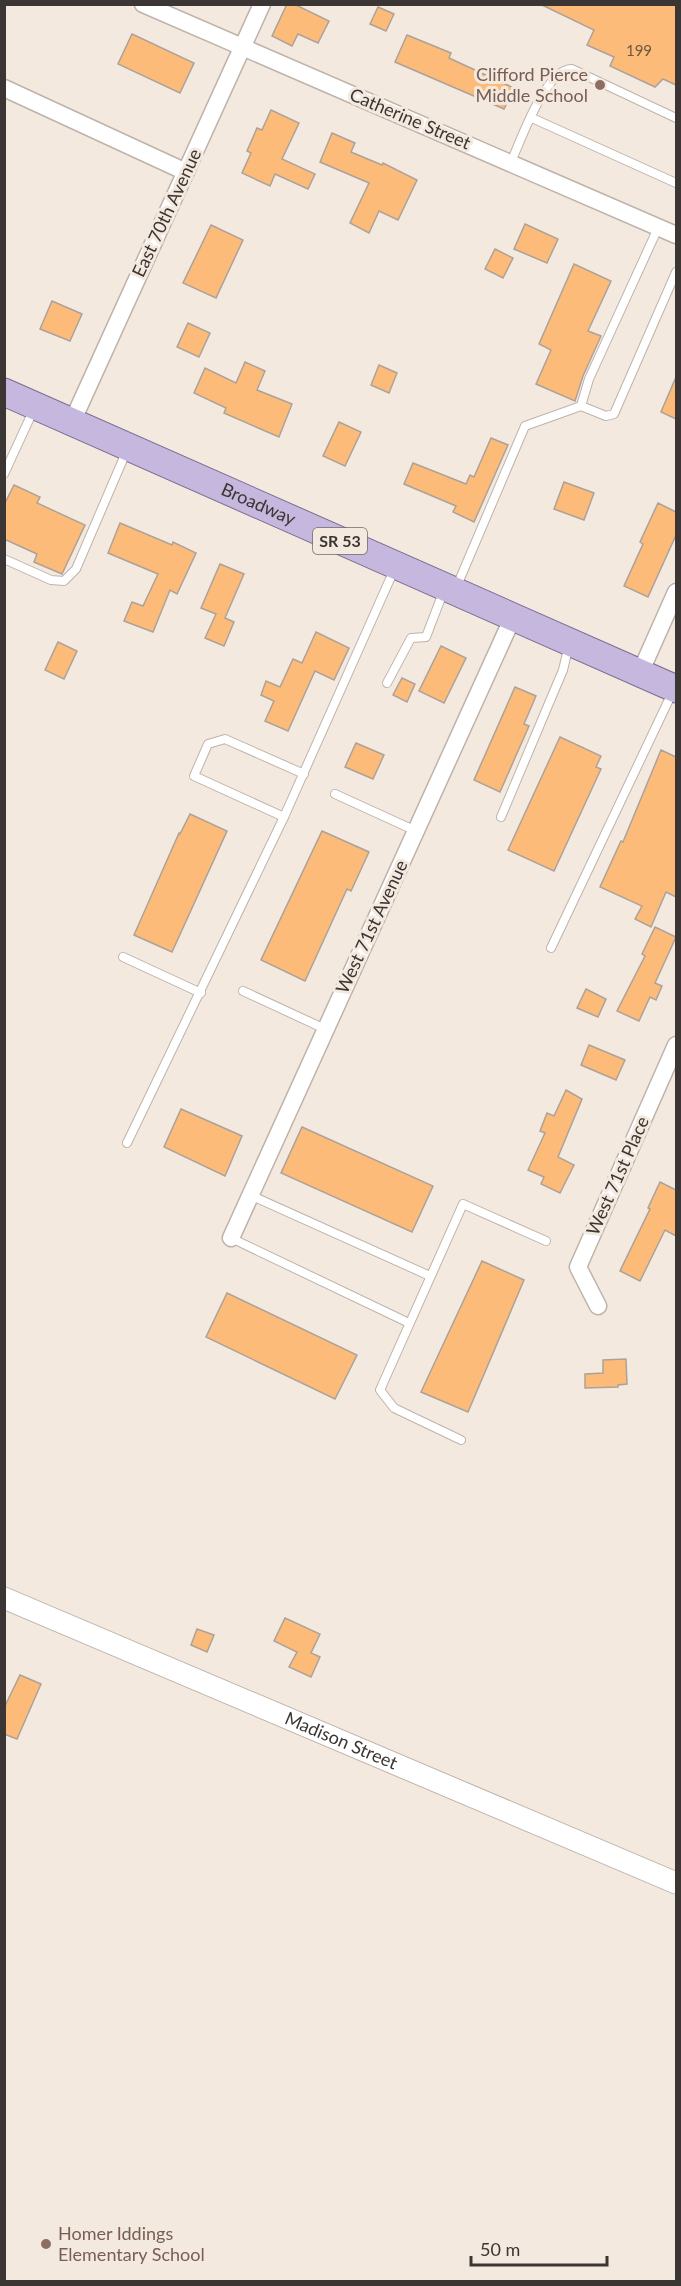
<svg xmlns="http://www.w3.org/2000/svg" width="681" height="2286" font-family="Lato,sans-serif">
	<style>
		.building { fill: #fdbb79; stroke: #ada299; stroke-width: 1.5 }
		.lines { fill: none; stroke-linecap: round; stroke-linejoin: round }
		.service-casing { stroke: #beb3aa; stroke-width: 10 }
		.minor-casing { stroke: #beb3aa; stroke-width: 19 }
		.tertiary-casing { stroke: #beb3aa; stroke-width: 23 }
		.primary-casing { stroke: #7b6b93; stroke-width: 29 }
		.service { stroke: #fff; stroke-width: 8 }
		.minor { stroke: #fff; stroke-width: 16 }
		.tertiary { stroke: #fff; stroke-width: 21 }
		.primary { stroke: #c5b7dd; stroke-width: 27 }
		.education-dot { fill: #8d6e63; stroke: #f4e9df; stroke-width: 2 }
		.labels { text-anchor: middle; stroke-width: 6; stroke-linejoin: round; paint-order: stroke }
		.number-label { font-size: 15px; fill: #6c5744 }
		.shield { fill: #f4e9df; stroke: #726c67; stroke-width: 1.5 }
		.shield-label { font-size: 16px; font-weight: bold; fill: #3b3633 }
		.education-label { font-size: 18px; fill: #785e54; stroke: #f4e9df; text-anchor: end }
		.street-label { font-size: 18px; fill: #3b3633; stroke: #f4e9df }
	</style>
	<rect width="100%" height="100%" fill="#f4e9df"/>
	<!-- building -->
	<g class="building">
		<path d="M 287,4 L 294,4 L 329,21 L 318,43 L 298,34 L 292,46 L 272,36 Z"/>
		<path d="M 540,4 L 676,4 L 676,85 L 663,79 L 655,87 L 610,66 L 614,57 L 587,45 L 594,30 Z"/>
		<path d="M 378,7 L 394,14 L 386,31 L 370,24 Z"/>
		<path d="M 132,34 L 194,63 L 180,93 L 118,64 Z"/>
		<path d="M 407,35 L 451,53 L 449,58 L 514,88 L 504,109 L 395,62 Z"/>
		<path d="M 271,110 L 299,123 L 282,159 L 315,174 L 308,189 L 275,174 L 270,186 L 242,173 L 251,153 L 247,151 L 257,128 L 262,130 Z"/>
		<path d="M 332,133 L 355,143 L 351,152 L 382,165 L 383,163 L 417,180 L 398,220 L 379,211 L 369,233 L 350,223 L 369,183 L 320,162 Z"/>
		<path d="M 525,224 L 558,239 L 547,263 L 514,249 Z"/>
		<path d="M 211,225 L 243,240 L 216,298 L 183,283 Z"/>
		<path d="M 495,249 L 513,258 L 503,278 L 485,269 Z"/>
		<path d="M 574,264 L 611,281 L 588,331 L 601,336 L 583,376 L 575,401 L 536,384 L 551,350 L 539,344 Z"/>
		<path d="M 52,301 L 82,314 L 70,341 L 40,329 Z"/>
		<path d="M 188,323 L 210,333 L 199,357 L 177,347 Z"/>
		<path d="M 245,362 L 265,371 L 257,390 L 292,404 L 279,437 L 224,413 L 226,408 L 194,393 L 205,368 L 236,383 Z"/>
		<path d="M 379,365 L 397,373 L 389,393 L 371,385 Z"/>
		<path d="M 676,377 L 676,419 L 661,412 Z"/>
		<path d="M 339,422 L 361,432 L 345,466 L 323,456 Z"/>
		<path d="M 491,438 L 508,445 L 474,522 L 453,512 L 456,506 L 404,484 L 413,463 L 466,484 L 470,475 L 474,477 Z"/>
		<path d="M 564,482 L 594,493 L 584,520 L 554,509 Z"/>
		<path d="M 14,485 L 40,497 L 37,503 L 85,525 L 62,574 L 34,562 L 37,554 L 4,539 L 4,505 Z"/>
		<path d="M 658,503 L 676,512 L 676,535 L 648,597 L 624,586 L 643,544 L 640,542 Z"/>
		<path d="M 120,523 L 172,545 L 173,542 L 196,553 L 177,594 L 170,590 L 153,632 L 124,621 L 132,602 L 143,606 L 158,574 L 108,553 Z"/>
		<path d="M 220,564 L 244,574 L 225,618 L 234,622 L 224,646 L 205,638 L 216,614 L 201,608 Z"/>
		<path d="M 316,632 L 349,648 L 334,680 L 315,671 L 288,731 L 265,721 L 274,701 L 261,695 L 266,681 L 280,687 L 293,659 L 302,663 Z"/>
		<path d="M 58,642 L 77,651 L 64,679 L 45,670 Z"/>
		<path d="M 441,646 L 466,658 L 444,703 L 419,691 Z"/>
		<path d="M 402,678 L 415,684 L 407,702 L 393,695 Z"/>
		<path d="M 515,687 L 536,696 L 524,724 L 529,726 L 500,792 L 474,780 Z"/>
		<path d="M 560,737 L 601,756 L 596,767 L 601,769 L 554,871 L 508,850 Z"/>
		<path d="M 356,743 L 384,755 L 373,779 L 345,767 Z"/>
		<path d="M 661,750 L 676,757 L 676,897 L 666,892 L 651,927 L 635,919 L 642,906 L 600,887 L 621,841 L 623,842 Z"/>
		<path d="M 190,814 L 227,831 L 172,952 L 134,935 L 179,833 L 180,834 Z"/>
		<path d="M 322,831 L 369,852 L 351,891 L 347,889 L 305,981 L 261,960 Z"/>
		<path d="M 655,927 L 676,937 L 655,983 L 662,986 L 656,1000 L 650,997 L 639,1021 L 617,1011 L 645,956 L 642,954 Z"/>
		<path d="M 586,989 L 606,999 L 598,1017 L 577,1008 Z"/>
		<path d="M 589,1045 L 625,1060 L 616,1080 L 581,1065 Z"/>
		<path d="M 566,1090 L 582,1099 L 558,1157 L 574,1165 L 560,1193 L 541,1184 L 544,1177 L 528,1170 L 545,1133 L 540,1131 L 547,1113 L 554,1116 Z"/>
		<path d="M 181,1109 L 242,1136 L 225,1176 L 164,1147 Z"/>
		<path d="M 302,1127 L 433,1186 L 412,1232 L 281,1173 Z"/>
		<path d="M 660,1182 L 676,1190 L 676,1236 L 665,1230 L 640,1281 L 620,1271 L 650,1209 L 648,1208 Z"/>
		<path d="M 482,1261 L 524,1280 L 468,1412 L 421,1392 Z"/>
		<path d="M 227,1293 L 357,1355 L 335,1399 L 206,1337 Z"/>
		<path d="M 626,1359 L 627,1384 L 618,1385 L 618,1387 L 585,1388 L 585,1374 L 603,1373 L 603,1360 Z"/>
		<path d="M 285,1618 L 320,1634 L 311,1653 L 320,1657 L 311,1677 L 289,1667 L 297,1652 L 274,1641 Z"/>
		<path d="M 197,1629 L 214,1635 L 207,1652 L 191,1645 Z"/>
		<path d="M 20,1675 L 41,1684 L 17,1739 L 4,1734 L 4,1708 Z"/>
	</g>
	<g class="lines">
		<!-- service casing -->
		<g class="service-casing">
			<g id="service">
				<path d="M 532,118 L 676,183"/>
				<path d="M 511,162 C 521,140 546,68 572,69 L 676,118"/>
				<path d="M 581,406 L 589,379 L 658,228"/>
				<path d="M 4,474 L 34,409"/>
				<path d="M 4,559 L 51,580 L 64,581 L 76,569 L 127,450"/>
				<path d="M 456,588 L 525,426 L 581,406 L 606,416 L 614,414 L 676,272"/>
				<path d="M 387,683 L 411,638 L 426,637 L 444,590"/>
				<path d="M 335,794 L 416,831"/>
				<path d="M 284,817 L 194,776 L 208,744 L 225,739 L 304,774"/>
				<path d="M 501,817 L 563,670 L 569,645"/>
				<path d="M 551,948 L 673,691"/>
				<path d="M 123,957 L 201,993"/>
				<path d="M 243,991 L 325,1029"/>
				<path d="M 127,1143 L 284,817 L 394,570"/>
				<path d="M 250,1195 L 430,1276"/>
				<path d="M 231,1238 L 409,1323"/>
				<path d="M 461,1440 L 394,1408 L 380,1390 L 463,1204 L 546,1241"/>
			</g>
		</g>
		<!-- minor casing -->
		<g class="minor-casing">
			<g id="minor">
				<path d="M 143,4 L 676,235"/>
				<path d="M 4,88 L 186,172"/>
				<path d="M 72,422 L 262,4"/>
				<path d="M 640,673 L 676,592"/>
				<path d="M 231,1238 L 513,617"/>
				<path d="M 598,1306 L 578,1267 L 676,1045"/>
			</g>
		</g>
		<!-- tertiary casing -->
		<g class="tertiary-casing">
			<g id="tertiary">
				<path id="s1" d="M 4,1598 L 676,1883"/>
			</g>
		</g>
		<!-- primary casing -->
		<g class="primary-casing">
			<g id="primary">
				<path id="s2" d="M 4,392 L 676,689"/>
			</g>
		</g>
		<!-- service -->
		<use href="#service" class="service"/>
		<!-- minor -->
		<use href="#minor" class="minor"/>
		<!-- tertiary -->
		<use href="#tertiary" class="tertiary"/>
		<!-- primary -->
		<use href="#primary" class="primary"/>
	</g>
	<!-- markers -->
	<g class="education-dot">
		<circle cx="600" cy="85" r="6"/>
		<circle cx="46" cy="2244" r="6"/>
	</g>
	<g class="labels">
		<!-- number labels -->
		<g class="number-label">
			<text x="639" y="56">199</text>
		</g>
		<!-- shield labels -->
		<rect class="shield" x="313" y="528" width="54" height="26" rx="4.5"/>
		<g class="shield-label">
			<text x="340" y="547">SR 53</text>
		</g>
		<!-- education labels -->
		<g class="education-label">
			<text x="588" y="81">Clifford Pierce<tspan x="588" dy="21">Middle School</tspan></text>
			<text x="58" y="2240" text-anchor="start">Homer Iddings<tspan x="58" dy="21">Elementary School</tspan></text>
		</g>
		<!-- street labels -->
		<g class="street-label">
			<text transform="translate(410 119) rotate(23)" y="6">Catherine Street</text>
			<text transform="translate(167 213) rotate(-65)" y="6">East 70th Avenue</text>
			<text dy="6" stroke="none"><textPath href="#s2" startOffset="278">Broadway</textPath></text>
			<text transform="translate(372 927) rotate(-65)" y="6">West 71st Avenue</text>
			<text transform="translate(618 1176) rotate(-66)" y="6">West 71st Place</text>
			<text dy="6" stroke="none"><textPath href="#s1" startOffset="366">Madison Street</textPath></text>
		</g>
	</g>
	<!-- border -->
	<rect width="681" height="2286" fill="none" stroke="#3b3633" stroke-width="12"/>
	<!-- scale -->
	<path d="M471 2256v9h136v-9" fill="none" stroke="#3b3633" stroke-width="3"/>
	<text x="480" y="2256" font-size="18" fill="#3b3633" stroke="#f4e9df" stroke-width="4.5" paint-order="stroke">50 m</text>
</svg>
